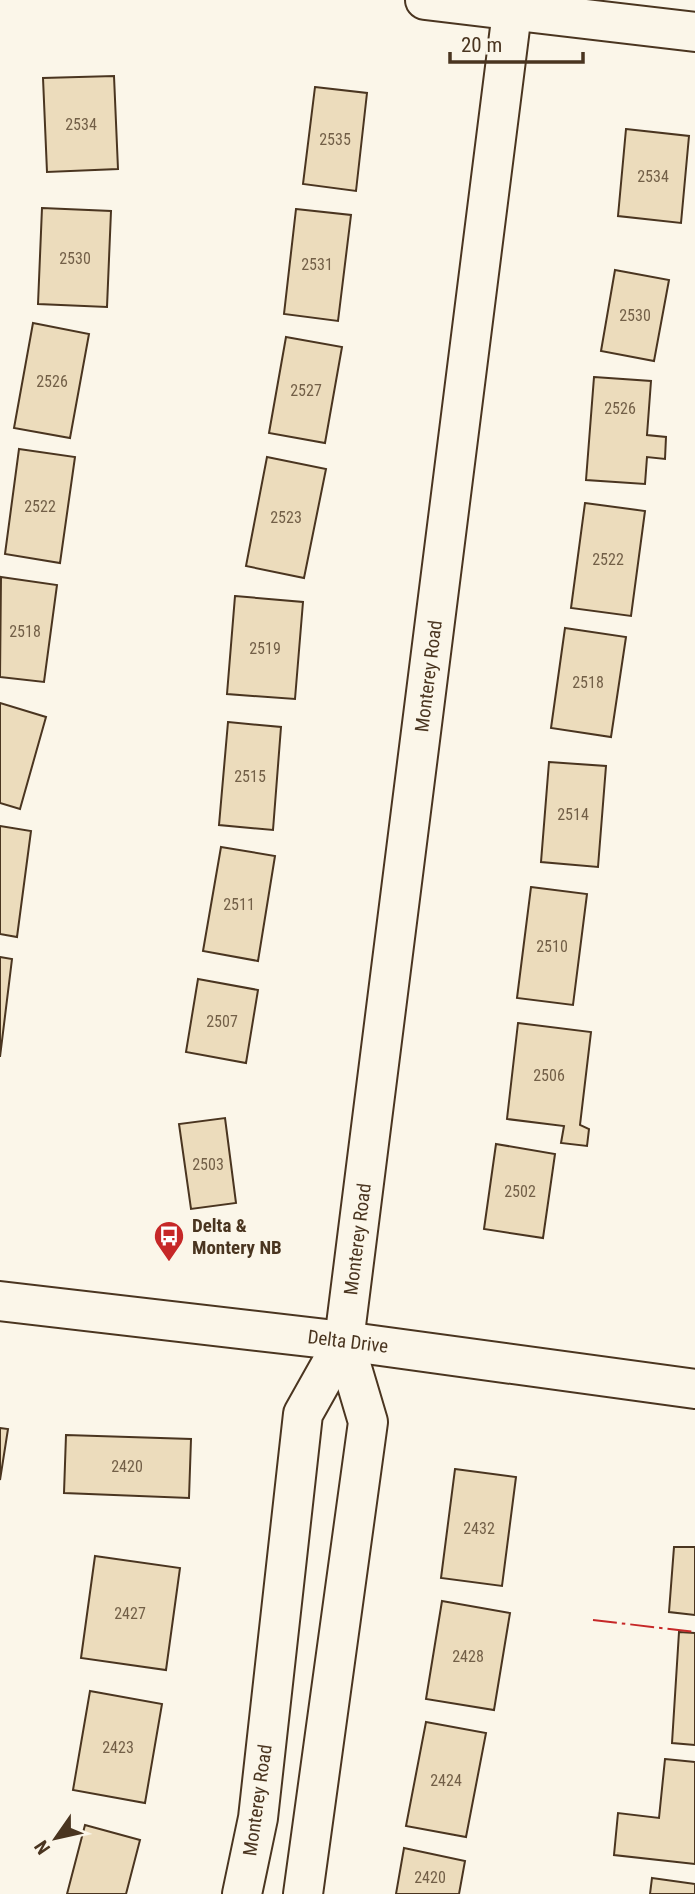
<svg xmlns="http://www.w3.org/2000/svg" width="695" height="1894" font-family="'Roboto Condensed',sans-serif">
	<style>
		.building { fill: #ecdcbc; stroke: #4a3520; stroke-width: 2 }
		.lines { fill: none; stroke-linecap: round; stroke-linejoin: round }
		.minor-casing { stroke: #4a3520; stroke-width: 42 }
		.tertiary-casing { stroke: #4a3520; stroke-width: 42 }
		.secondary-casing { stroke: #4a3520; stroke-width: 42 }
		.minor { stroke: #fbf6e9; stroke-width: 38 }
		.tertiary { stroke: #fbf6e9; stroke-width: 38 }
		.secondary { stroke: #fbf6e9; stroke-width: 38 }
		.power { stroke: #c62828; stroke-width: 2; stroke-dasharray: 24 5 3.5 5; stroke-linecap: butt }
		.labels { text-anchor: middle; stroke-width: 5; stroke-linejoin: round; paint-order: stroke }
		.number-label { font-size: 16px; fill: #725f47 }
		.street-label { font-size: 19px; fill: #4a3520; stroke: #fbf6e9 }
		.poi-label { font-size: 19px; font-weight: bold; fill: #4a3520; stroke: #fbf6e9; text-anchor: start }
	</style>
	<rect width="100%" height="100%" fill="#fbf6e9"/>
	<!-- building -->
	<g class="building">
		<path d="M 114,76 L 118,169 L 47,172 L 43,78 Z"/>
		<path d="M 315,87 L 367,93 L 356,191 L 303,184 Z"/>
		<path d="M 626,129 L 689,136 L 681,223 L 618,216 Z"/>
		<path d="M 42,208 L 111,211 L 107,307 L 38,304 Z"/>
		<path d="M 296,209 L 351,215 L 338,321 L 284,314 Z"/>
		<path d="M 615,270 L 669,280 L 654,361 L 601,351 Z"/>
		<path d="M 33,323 L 89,334 L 70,438 L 14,428 Z"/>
		<path d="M 286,337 L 342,347 L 325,443 L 269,433 Z"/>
		<path d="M 594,377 L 651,381 L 647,435 L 666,437 L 665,459 L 647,457 L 645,484 L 586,480 Z"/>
		<path d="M 19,449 L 75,457 L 60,563 L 5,554 Z"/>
		<path d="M 267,457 L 326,469 L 304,578 L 246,566 Z"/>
		<path d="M 585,503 L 645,511 L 631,616 L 571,608 Z"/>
		<path d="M 1,577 L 57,585 L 44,682 L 0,677 Z"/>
		<path d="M 235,596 L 303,602 L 295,699 L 227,694 Z"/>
		<path d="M 565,628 L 626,637 L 611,737 L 551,728 Z"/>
		<path d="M 0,703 L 46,717 L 20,809 L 0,803 Z"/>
		<path d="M 228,722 L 281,727 L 273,830 L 219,825 Z"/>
		<path d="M 549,762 L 606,766 L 598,867 L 541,862 Z"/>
		<path d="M 0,826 L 31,831 L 17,937 L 0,934 Z"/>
		<path d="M 221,847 L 275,856 L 258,961 L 203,951 Z"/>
		<path d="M 531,887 L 587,894 L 573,1005 L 517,998 Z"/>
		<path d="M 0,957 L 12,959 L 0,1057 Z"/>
		<path d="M 198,979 L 258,990 L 246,1063 L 186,1052 Z"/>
		<path d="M 518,1023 L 591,1032 L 580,1125 L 589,1129 L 587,1146 L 561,1143 L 564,1126 L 507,1119 Z"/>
		<path d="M 225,1118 L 236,1203 L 191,1209 L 179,1124 Z"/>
		<path d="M 496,1144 L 555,1154 L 543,1238 L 484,1229 Z"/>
		<path d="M 0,1428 L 8,1429 L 0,1480 Z"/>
		<path d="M 66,1435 L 191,1439 L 189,1498 L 64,1493 Z"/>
		<path d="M 455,1469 L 516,1477 L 502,1586 L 441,1578 Z"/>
		<path d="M 674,1547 L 695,1547 L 695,1615 L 669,1612 Z"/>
		<path d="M 95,1556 L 180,1568 L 166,1670 L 81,1658 Z"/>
		<path d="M 442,1601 L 510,1613 L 494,1710 L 426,1699 Z"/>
		<path d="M 679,1632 L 695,1633 L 695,1745 L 672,1743 Z"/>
		<path d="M 90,1691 L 162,1704 L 145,1803 L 73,1790 Z"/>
		<path d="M 426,1722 L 486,1733 L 466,1837 L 406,1826 Z"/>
		<path d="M 665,1759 L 695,1762 L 695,1864 L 614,1855 L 618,1813 L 659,1818 Z"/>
		<path d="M 85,1825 L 140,1840 L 126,1894 L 67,1894 Z"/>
		<path d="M 404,1848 L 465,1861 L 459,1894 L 396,1894 Z"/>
		<path d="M 652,1878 L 695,1884 L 695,1894 L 650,1894 Z"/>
	</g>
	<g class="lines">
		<!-- minor casing -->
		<g class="minor-casing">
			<g id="minor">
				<path d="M 425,0 L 695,32"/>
				<path d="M 344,1341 L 512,12"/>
			</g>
		</g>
		<!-- tertiary casing -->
		<g class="tertiary-casing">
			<g id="tertiary">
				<path d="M 242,1894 L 258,1818 L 303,1414 L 344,1341"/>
				<path d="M 303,1894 L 368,1422 L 344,1341"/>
			</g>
		</g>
		<!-- secondary casing -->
		<g class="secondary-casing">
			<path id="secondary" d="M 0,1301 L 344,1341 L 695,1389"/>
		</g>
		<!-- minor -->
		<use href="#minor" class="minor"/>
		<!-- tertiary -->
		<use href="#tertiary" class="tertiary"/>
		<!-- secondary -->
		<use href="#secondary" class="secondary"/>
		<!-- power -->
		<path class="power" d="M 593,1620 L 695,1632"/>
	</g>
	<!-- icons -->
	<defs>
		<g id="bus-pin" transform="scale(1.575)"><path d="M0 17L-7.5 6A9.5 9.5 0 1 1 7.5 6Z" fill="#c62828" stroke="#fbf6e9"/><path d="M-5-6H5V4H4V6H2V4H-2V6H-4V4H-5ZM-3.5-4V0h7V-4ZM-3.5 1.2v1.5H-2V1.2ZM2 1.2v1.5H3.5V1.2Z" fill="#fff"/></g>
	</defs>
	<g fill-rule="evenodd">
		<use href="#bus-pin" x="169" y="1236"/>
	</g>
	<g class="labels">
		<!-- number labels -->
		<g class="number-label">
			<text x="81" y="130">2534</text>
			<text x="335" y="145">2535</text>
			<text x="653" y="182">2534</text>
			<text x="75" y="264">2530</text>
			<text x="317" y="270">2531</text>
			<text x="635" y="321">2530</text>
			<text x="52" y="387">2526</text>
			<text x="306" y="396">2527</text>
			<text x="620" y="414">2526</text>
			<text x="40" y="512">2522</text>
			<text x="286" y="523">2523</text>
			<text x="608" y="565">2522</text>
			<text x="25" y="637">2518</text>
			<text x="265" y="654">2519</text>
			<text x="588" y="688">2518</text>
			<text x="250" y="782">2515</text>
			<text x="573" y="820">2514</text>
			<text x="239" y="910">2511</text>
			<text x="552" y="952">2510</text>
			<text x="222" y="1027">2507</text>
			<text x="549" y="1081">2506</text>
			<text x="208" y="1170">2503</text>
			<text x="520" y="1197">2502</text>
			<text x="127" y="1472">2420</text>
			<text x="479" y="1534">2432</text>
			<text x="130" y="1619">2427</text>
			<text x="468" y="1662">2428</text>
			<text x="118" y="1753">2423</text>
			<text x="446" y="1786">2424</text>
			<text x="430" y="1883">2420</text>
		</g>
		<!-- street labels -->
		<g class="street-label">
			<text transform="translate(428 676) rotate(-83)" y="7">Monterey Road</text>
			<text transform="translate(357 1239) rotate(-83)" y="7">Monterey Road</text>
			<text transform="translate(348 1341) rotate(7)" y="7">Delta Drive</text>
			<text transform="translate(257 1800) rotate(-82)" y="7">Monterey Road</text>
		</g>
		<!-- poi labels -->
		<g class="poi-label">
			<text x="192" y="1232">Delta &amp;<tspan x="192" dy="22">Montery NB</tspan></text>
		</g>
	</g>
	<!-- north arrow -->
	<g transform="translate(56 1838) rotate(236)" stroke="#fbf6e9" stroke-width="5" paint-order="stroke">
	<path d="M0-5L12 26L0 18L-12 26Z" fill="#4a3520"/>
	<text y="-10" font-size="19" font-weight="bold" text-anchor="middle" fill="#4a3520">N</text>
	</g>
	<!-- scale -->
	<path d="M450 52v10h133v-10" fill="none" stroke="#4a3520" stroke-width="3.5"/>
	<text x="461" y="52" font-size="21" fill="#4a3520" stroke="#fbf6e9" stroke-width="5" paint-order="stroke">20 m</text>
</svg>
